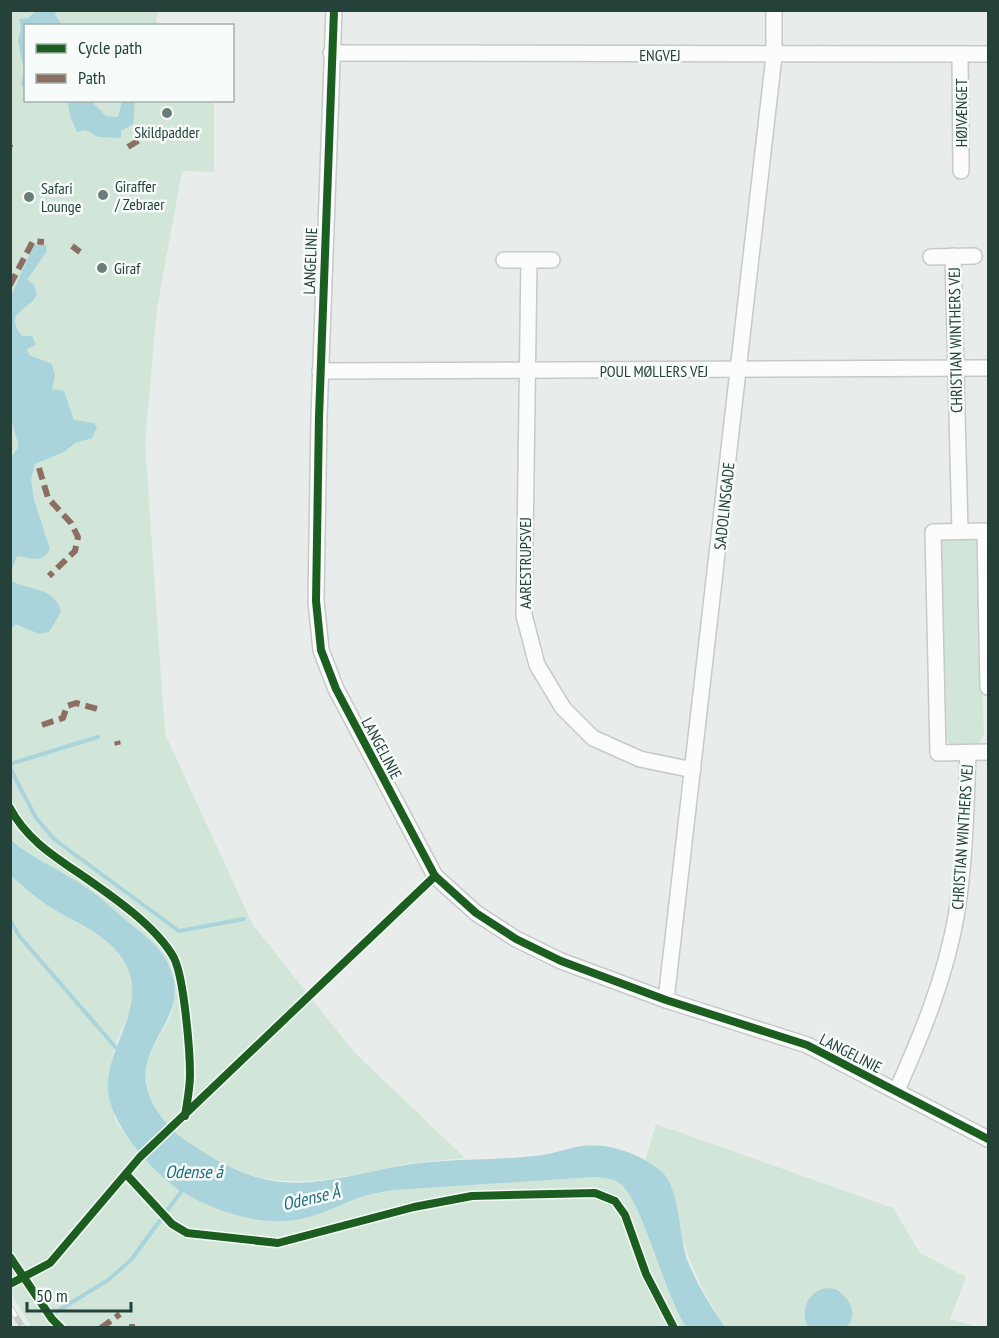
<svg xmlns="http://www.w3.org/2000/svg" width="999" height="1338" font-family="'PT Sans Narrow',sans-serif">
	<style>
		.green { fill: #d1e6d8 }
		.water { fill: #a9d4db }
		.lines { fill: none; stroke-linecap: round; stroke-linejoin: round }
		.stream { stroke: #a9d4db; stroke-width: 4 }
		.minor-casing { stroke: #c5cac8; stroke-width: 18 }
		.minor { stroke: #fcfcfc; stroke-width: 15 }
		.rail-casing { stroke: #c9cdcc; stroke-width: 6 }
		.rail { stroke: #f7fbf9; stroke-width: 4; stroke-dasharray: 11; stroke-linecap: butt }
		.quiet { stroke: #8d6e63; stroke-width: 6; stroke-dasharray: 12 6; stroke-linecap: butt }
		.cycleway-casing { stroke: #f7fbf9; stroke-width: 11 }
		.cycleway { stroke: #1b5e20; stroke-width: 8 }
		.poi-dot { fill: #697e78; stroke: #f7fbf9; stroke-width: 2 }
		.labels { text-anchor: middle; stroke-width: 5; stroke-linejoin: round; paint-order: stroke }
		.street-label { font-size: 16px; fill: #24423a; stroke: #f7fbf9 }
		.poi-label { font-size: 16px; fill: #24423a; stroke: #f7fbf9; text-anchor: start }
		.water-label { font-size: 18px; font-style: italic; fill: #1c6f80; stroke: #f7fbf9 }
	</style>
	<rect width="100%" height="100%" fill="#e8edeb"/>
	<!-- green -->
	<g class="green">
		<path d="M 10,11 L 158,11 L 156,25 L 26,26 L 26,100 L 214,101 L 214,172 L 182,171 L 157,309 L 145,442 L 165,734 L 253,925 L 354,1052 L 465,1158 C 443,1160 420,1162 397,1166 C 309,1184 264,1197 185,1140 C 164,1125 146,1100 146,1072 C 146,1052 164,1032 171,1014 C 175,1004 174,993 174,982 L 86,887 L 33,858 L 11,839 Z"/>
		<path d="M 968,538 L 974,539 L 978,545 L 984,734 L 978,745 L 950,745 L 946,739 L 940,544 L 943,539 Z"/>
		<path d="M 11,876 L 49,906 L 103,938 L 117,950 L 129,971 L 133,990 L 131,1008 L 114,1048 L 110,1074 L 115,1120 L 129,1140 L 181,1191 L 361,1197 L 394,1190 L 595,1177 C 602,1178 612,1178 618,1182 C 641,1195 665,1297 686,1327 L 32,1328 L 11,1293 Z"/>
		<path d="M 656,1124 L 893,1208 L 920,1253 L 966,1277 L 950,1319 L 978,1327 L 725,1327 C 690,1274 679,1231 661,1171 L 645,1161 Z"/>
	</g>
	<!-- water -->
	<g class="water">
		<path d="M 36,11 L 57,11 L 55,15 L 60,22 L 60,25 L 26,26 L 25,92 L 21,84 L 24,71 L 18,41 L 21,27 L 19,19 L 28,18 Z"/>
		<path d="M 68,101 L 91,101 L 106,116 L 118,117 L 122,101 L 135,101 L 133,124 L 121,131 L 121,138 L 98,137 L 86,130 L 77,132 L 70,116 Z"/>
		<path d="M 34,245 L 46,245 L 47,251 L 27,280 L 34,285 L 37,294 C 31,310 2,311 22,336 L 32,336 L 36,345 L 27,349 L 29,355 L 52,364 L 55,375 L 52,389 L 64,391 L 74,420 L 94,423 L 97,427 L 92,438 L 75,443 L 64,452 L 35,464 L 31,480 L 34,500 L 50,549 C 42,564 32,558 17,556 L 11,572 L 11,457 L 18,448 L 18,443 L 11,420 L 11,296 Z"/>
		<path d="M 10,580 C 28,591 55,586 61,612 L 49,632 L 39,634 L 16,624 L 11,628 Z"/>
		<path d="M 10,839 C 34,860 61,870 87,888 C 103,899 117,913 132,925 C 144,935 158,945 166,960 C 189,1003 161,1022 148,1059 C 137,1093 165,1128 191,1144 C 214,1160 240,1174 268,1180 C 314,1189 356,1173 400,1166 C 446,1158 489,1161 534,1156 C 550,1155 565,1149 581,1146 C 607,1142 641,1154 661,1171 C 681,1189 678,1237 688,1262 C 698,1286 711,1307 725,1327 L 686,1327 C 665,1297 641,1195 618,1182 C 612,1178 602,1178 595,1177 L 394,1190 C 382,1192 370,1194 358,1198 C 334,1207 311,1220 285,1221 C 249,1223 211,1209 181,1191 C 153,1173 110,1124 108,1090 C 106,1048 143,1013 129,972 C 117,937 78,925 50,907 C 36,898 23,886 11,876 Z"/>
		<path d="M 826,1288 L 836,1289 C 849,1298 859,1313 847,1327 L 808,1327 C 800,1311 807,1292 826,1288 Z"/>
	</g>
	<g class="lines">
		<!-- stream -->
		<g class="stream">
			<path d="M 10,764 L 98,737"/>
			<path d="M 10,768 L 36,818 L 55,840 L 179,931 L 244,919"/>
			<path d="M 10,920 L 20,937 L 118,1050"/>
			<path d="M 56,1312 L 108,1280 L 131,1260 L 183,1189"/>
		</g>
		<!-- minor casing -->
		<g class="minor-casing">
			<g id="minor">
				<path d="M 334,10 L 319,417 L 316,601 L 321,650 L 336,689 L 435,876 L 476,913 L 516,939 L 561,961 L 666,1000 L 807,1045 L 988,1139"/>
				<path d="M 331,53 L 988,54"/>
				<path d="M 960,54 L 961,171"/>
				<path d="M 953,256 L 960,531"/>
				<path d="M 931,257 L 974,256"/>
				<path d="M 504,260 L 552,260"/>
				<path d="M 529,260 L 524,615 L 537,665 L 563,708 L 593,738 L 640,759 L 693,770"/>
				<path d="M 320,371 L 988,368"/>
				<path d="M 988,687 L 985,531 L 933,532 L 938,753 L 988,752"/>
				<path d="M 666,1000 L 774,56 L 774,10"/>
				<path d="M 897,1090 C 922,1034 945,978 956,917 C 965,863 966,807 968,753"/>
			</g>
		</g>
		<!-- minor -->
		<use href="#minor" class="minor"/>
		<!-- rail casing -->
		<g class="rail-casing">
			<path id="rail" d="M 10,1307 L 23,1328"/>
		</g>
		<!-- rail -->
		<use href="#rail" class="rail"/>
		<!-- quiet -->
		<g class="quiet">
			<path d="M 10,147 L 12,148"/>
			<path d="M 128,147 L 151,133 L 179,131"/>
			<path d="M 72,246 L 80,252"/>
			<path d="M 10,285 L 33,241 L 44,242"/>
			<path d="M 39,468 L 48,498 L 71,523 L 78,537 L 75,551 L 49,576"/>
			<path d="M 42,725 L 63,718 L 67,706 L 76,703 L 101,710"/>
			<path d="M 117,741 L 118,745"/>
			<path d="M 101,1328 L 120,1314"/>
			<path d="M 132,1328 L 132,1324"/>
		</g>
		<!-- cycleway casing -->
		<g class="cycleway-casing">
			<g id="cycleway">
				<path d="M 334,10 L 319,417 L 316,601 L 321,650 L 336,689 L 435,876 L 476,913 L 516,939 L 561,961 L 666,1000 L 807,1045 L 988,1139"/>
				<path d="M 10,808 C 26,839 55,857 83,876 C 112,896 157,927 174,958 C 184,978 190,1050 190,1075 C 190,1088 187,1102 185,1116"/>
				<path d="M 126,1174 L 172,1224 L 187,1233 L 278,1243 L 414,1207 L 472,1196 L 595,1193 L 615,1201 L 625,1215 L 646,1274 L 674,1328"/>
				<path d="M 10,1257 L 52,1319 L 61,1328"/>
				<path d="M 10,1284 L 50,1263 L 140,1157 L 435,876"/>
			</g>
		</g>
		<!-- cycleway -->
		<use href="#cycleway" class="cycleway"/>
	</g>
	<!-- markers -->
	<g class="poi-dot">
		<circle cx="167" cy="113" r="6"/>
		<circle cx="103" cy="195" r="6"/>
		<circle cx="29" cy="197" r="6"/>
		<circle cx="102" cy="268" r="6"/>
	</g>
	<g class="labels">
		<!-- street labels -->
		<g class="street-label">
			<text x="660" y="61">ENGVEJ</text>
			<text transform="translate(961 113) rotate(-90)" y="6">HØJVÆNGET</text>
			<text transform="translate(310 261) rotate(-88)" y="6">LANGELINIE</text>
			<text transform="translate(955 340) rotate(-91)" y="6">CHRISTIAN WINTHERS VEJ</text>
			<text x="654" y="377">POUL MØLLERS VEJ</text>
			<text transform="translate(724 506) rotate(-84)" y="6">SADOLINSGADE</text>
			<text transform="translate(525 563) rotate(-90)" y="6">AARESTRUPSVEJ</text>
			<text transform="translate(382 748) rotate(62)" y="6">LANGELINIE</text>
			<text transform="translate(962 837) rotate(-86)" y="6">CHRISTIAN WINTHERS VEJ</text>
			<text transform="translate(851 1053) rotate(27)" y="6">LANGELINIE</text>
		</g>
		<!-- poi labels -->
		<g class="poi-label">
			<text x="167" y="138" text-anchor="middle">Skildpadder</text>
			<text x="115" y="192">Giraffer<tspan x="115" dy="18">/ Zebraer</tspan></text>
			<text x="41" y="194">Safari<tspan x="41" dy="18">Lounge</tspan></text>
			<text x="114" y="274">Giraf</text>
		</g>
		<!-- water labels -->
		<g class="water-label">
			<text x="194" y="1178">Odense å</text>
			<text transform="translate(311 1198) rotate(-13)" y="6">Odense Å</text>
		</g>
	</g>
	<!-- border -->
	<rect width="999" height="1338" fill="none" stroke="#24423a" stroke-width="24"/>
	<!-- legend -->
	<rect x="24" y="24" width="210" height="78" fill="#f7fbf9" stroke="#a3b1ad" stroke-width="1.5"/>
	<rect x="36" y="44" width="30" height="9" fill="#1b5e20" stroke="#a3b1ad" stroke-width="1.5"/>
	<text x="78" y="54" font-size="18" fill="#24423a">Cycle path</text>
	<rect x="36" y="74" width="30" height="9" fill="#8d6e63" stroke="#a3b1ad" stroke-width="1.5"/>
	<text x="78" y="84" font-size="18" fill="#24423a">Path</text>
	<!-- scale -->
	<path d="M27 1302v9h104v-9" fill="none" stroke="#24423a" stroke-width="3"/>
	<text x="36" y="1302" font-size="18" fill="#24423a" stroke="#f7fbf9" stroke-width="4.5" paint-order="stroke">50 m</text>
</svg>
